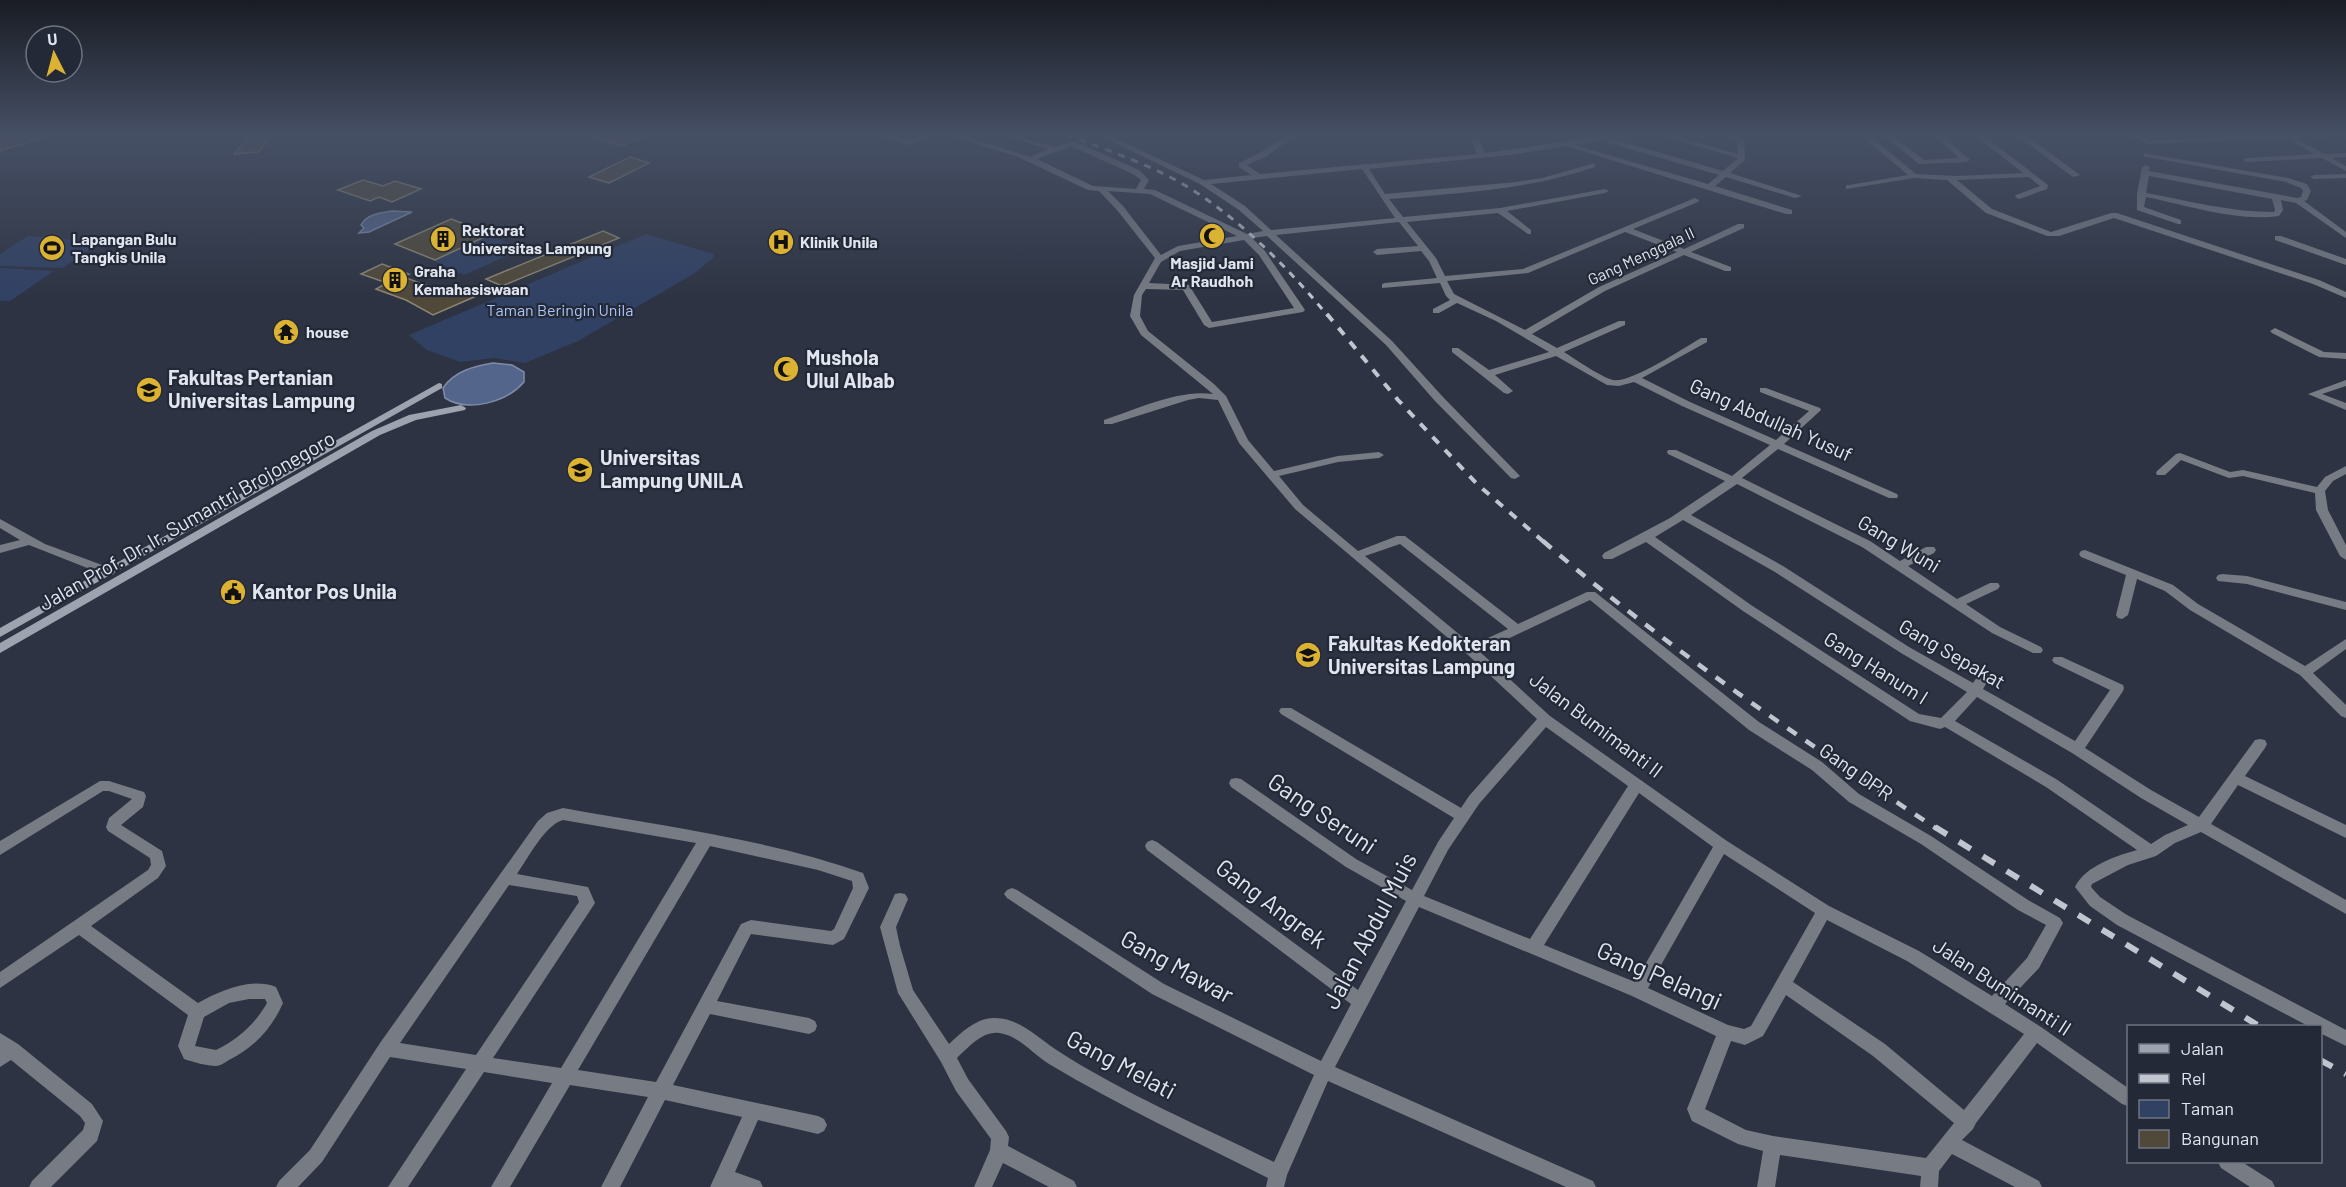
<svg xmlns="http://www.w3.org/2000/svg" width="2346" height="1187" font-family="Barlow,sans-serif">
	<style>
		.green { fill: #314164 }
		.water { fill: #53658a; stroke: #7e8ba8; stroke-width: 1.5 }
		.building { fill: #504939; stroke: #8c8573; stroke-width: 1.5 }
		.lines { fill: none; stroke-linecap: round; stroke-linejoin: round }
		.street { fill: #777b83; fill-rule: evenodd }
		.secondary { fill: #9da3af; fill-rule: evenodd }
		.rail-far3 { stroke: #c1c5d0; stroke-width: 3; stroke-dasharray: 7 7; stroke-linecap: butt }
		.rail-far2 { stroke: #c1c5d0; stroke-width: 4; stroke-dasharray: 9 9; stroke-linecap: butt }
		.rail-far1 { stroke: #c1c5d0; stroke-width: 4.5; stroke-dasharray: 11 11; stroke-linecap: butt }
		.rail { stroke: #c1c5d0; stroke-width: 6; stroke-dasharray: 14 14; stroke-linecap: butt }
		.labels { text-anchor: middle; stroke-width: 4.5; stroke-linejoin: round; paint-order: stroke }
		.far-poi-label { font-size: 16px; font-weight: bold; fill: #e1e5ef; stroke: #232937; text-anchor: start }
		.far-street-label { font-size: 16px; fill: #e1e5ef; stroke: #232937 }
		.far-park-label { font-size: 16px; fill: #acc4f5; stroke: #232937 }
		.poi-label { font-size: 20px; font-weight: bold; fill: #e1e5ef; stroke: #232937; text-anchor: start }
		.street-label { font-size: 20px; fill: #e1e5ef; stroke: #232937 }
		.near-street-label { font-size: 24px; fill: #e1e5ef; stroke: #232937 }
	</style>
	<rect width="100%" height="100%" fill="#2d3342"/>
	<!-- green -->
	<g class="green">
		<path d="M 646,234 L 713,254 L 714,257 L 695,273 L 578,341 L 525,363 L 494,358 L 460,362 L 427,350 L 409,335 Z"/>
		<path d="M 28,236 L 102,242 L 62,268 L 0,266 L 0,254 Z"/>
		<path d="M 490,236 L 523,249 L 464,275 L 434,261 Z"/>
		<path d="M 0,268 L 54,271 L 10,301 L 0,301 Z"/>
	</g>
	<!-- water -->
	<g class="water">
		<path d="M 392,211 L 412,212 L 369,232 L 359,233 L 364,228 L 361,225 C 367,214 380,213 392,211 Z"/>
		<path d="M 493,363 L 512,365 L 524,372 L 524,382 C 507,402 468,413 445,398 L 443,388 C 454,371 475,366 493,363 Z"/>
	</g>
	<!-- building -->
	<g class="building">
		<path d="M 0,134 L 44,134 L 44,137 L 0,151 Z"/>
		<path d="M 252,134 L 274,134 L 258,152 L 234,154 Z"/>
		<path d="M 593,134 L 649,134 L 623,146 L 592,138 Z"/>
		<path d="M 630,157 L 649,163 L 609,183 L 589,177 Z"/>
		<path d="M 363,180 L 383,186 L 395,181 L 421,189 L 392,202 L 379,197 L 370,201 L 338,190 Z"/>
		<path d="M 451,219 L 491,234 L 435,260 L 395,244 Z"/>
		<path d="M 603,231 L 619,238 L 502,286 L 486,279 Z"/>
		<path d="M 382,264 L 409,274 L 403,277 L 451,294 L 457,291 L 474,297 L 433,315 L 406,300 L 376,289 L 387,283 L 361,274 Z"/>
	</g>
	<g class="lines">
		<!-- street -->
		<g class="street">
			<path d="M 873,134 L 886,134 L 909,141 L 922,134 L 932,134 L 910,145 Z"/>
			<path d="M 944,134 L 957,134 L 1030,157 L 1048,149 L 1000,134 L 1012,134 L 1055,147 L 1074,141 L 1139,170 L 1149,180 L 1144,189 L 1155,190 L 1247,234 L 1263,231 L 1239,210 L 1200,184 L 1096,134 L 1106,134 L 1204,180 L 1251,175 L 1239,167 L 1239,163 L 1261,152 L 1289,134 L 1298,134 L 1267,156 L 1247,165 L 1260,174 L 1477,154 L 1470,134 L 1478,134 L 1485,153 L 1615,134 L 1634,134 L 1613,139 L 1723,171 L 1738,158 L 1655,134 L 1668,134 L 1738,154 L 1737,141 L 1720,134 L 1731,134 L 1744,138 L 1745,160 L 1730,173 L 1802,196 L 1795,198 L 1726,177 L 1715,186 L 1792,210 L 1792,214 L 1786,214 L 1566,146 L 1510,155 L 1369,169 L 1385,194 L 1516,182 L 1542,178 L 1595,163 L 1595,167 C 1528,190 1459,193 1389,199 L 1403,217 L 1500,208 L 1605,189 L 1609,191 L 1605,193 L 1507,211 L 1531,230 L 1531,234 L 1528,234 L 1498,213 L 1407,222 L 1436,258 L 1445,276 L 1523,269 L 1695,198 L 1699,200 L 1698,202 L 1633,229 L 1684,249 L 1738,224 L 1744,224 L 1744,228 L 1691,252 L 1731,267 L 1731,271 L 1725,271 L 1684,255 L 1605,291 L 1532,334 L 1557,348 L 1619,321 L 1625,321 L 1625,325 L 1564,352 C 1575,359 1601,377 1613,380 C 1629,384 1684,348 1701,338 L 1707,338 L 1707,342 L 1642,378 L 1690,402 L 1776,440 L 1809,411 L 1760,392 L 1760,388 L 1766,388 L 1820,408 L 1821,410 L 1784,444 L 1897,494 L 1898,496 L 1897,498 L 1889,498 L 1778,449 L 1742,478 L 1870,541 L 1900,561 L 1926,547 L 1934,547 L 1936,550 L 1934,553 L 1908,566 L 1957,599 L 1990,583 L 1998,583 L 2000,586 L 1998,589 L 1966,604 L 2000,627 L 2041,647 L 2043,650 L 2041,653 L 2033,653 L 1992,633 L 1862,547 L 1737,484 L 1691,515 L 1783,566 L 1909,647 L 1973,683 L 1981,671 L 1991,671 L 1992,674 L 1983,689 L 2075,741 L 2110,690 L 2054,663 L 2052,660 L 2054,657 L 2062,657 L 2123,685 L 2124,688 L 2123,691 L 2085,748 L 2151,790 L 2199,817 L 2255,740 L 2260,739 L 2265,740 L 2267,744 L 2265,748 L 2245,776 L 2346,825 L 2346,838 L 2238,785 L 2211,824 L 2346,900 L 2346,914 L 2201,832 L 2175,843 L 2156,856 L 2128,865 L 2092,884 L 2091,887 L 2100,897 L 2127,915 L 2346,1030 L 2346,1046 L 2320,1033 L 2320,1026 L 2308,1026 L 2117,925 L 2090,906 L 2075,887 C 2085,866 2116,856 2137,850 L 2046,787 L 1945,727 L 1940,729 L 1910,721 L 1743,611 L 1646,542 L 1612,559 L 1604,559 L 1602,556 L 1604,553 L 1670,518 L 1725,481 L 1668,454 L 1667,452 L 1668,450 L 1676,450 L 1732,476 L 1770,445 L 1682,406 L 1634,382 L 1619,386 L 1607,385 L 1556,356 L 1495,375 L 1513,391 L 1508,394 L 1504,393 L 1452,352 L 1452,348 L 1458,348 L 1489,370 L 1549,352 L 1496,321 L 1457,303 L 1439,313 L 1433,313 L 1433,309 L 1450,300 L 1446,296 L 1440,283 L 1382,288 L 1382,284 L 1385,283 L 1437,278 L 1429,261 L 1421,251 L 1377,255 L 1373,252 L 1377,249 L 1418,246 L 1399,222 L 1276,235 L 1392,341 L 1443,397 L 1520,476 L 1515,479 L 1511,478 L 1435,401 L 1386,345 L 1267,236 L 1252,238 L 1265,251 L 1305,310 L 1303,312 L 1209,328 L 1204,325 L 1183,290 L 1146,289 L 1142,295 L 1140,316 L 1148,331 L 1214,384 L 1226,396 L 1248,440 L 1274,471 L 1338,456 L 1379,452 L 1384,455 L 1379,458 L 1338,462 L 1279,476 L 1303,505 L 1358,551 L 1397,536 L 1405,536 L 1518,624 L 1587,592 L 1595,592 L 1759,722 L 1822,762 L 1859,794 L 1931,836 L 2028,900 L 2060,918 L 2063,923 L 2039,968 L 2005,1004 L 2041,1027 L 2128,1088 L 2128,1106 L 2122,1104 L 2037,1043 L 1976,1123 L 1973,1129 L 1962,1140 L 2039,1181 L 2042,1187 L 2015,1187 L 1952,1154 L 1939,1171 L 1938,1187 L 1920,1187 L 1921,1176 L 1780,1155 L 1775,1187 L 1757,1187 L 1763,1151 L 1738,1144 L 1692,1121 L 1687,1109 L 1716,1036 L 1632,996 L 1419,907 L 1335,1067 L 1593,1181 L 1596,1187 L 1566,1187 L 1328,1081 L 1287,1175 L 1284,1187 L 1266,1187 L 1268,1178 C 1195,1141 1119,1106 1049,1064 C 1033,1054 1018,1035 999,1033 C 982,1031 968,1048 957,1058 L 968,1079 L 1006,1131 L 1009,1137 L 1008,1146 L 1074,1181 L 1077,1187 L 1049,1187 L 1003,1163 L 992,1187 L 974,1187 L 990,1150 L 991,1139 L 956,1091 L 941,1062 L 898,993 L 880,927 L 895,894 L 900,893 L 905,894 L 908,899 L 896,927 L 900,946 L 913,990 L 949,1044 C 961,1033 977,1017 995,1018 C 1019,1018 1037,1037 1055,1049 C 1124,1094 1201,1126 1274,1162 L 1314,1075 L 1152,994 L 1007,898 L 1004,894 L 1007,890 L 1012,888 L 1017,890 L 1164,984 L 1321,1061 L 1351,1004 L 1147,850 L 1145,846 L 1147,842 L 1152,840 L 1157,842 L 1358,990 L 1406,901 L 1346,867 L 1231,787 L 1229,783 L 1231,779 L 1236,778 L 1241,779 L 1356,859 L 1412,890 L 1438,842 L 1454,818 L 1281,714 L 1279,711 L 1281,708 L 1291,708 L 1461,808 L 1469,796 L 1537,719 L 1467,654 L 1295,509 L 1239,443 L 1218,400 L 1199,398 L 1188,400 L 1112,424 L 1104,424 L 1104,420 C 1137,409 1179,389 1213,394 L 1141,335 L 1130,316 L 1134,295 L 1155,258 L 1117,210 L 1099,191 L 1088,190 L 1016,156 ZM 1605,140 L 1606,142 L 1719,175 L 1708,184 L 1574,145 ZM 1071,146 L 1133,174 L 1141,180 L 1136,189 L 1093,186 L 1037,159 ZM 1362,169 L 1395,218 L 1271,230 L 1245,206 L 1211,184 ZM 1108,191 L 1150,194 L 1237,236 L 1178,246 L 1161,255 L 1123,206 ZM 1625,232 L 1677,252 L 1599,287 L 1525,330 L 1454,294 L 1447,281 L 1528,273 ZM 1244,240 L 1259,255 L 1294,308 L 1212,322 L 1189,285 L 1149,283 L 1161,262 L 1180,251 ZM 1683,520 L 1775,572 L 1901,653 L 1967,692 L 1941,718 L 1919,714 L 1751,605 L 1655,537 ZM 1400,544 L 1508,629 L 1472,645 L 1365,556 ZM 1590,600 L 1749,730 L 1812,770 L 1849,802 L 1921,844 L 2018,910 L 2046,925 L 2027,958 L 1992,996 L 1919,951 L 1829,906 L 1727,841 L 1550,716 L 1480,652 ZM 1977,697 L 2072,753 L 2141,798 L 2188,825 L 2165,835 L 2151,844 L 2056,779 L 1955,721 ZM 1546,727 L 1628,786 L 1530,939 L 1424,896 L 1448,850 L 1479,804 ZM 1639,793 L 1713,847 L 1635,982 L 1544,945 ZM 1724,854 L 1815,913 L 1751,1026 L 1744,1029 L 1728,1025 L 1648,988 ZM 1827,920 L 1907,961 L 2024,1034 L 1964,1110 L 1885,1044 L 1793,982 ZM 1786,995 L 1873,1056 L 1954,1123 L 1926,1158 L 1773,1136 L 1746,1130 L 1705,1109 L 1731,1041 L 1745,1045 L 1763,1036 Z"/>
			<path d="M 1859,134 L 1868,134 L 1916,174 L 1957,176 L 2023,173 L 1973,134 L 1982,134 L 2048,185 L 2047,189 L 2019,199 L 2015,197 L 2016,195 L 2040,186 L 2029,177 L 1957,180 L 1992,209 L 2051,232 L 2111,213 L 2117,213 L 2319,280 L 2346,292 L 2346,298 L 2313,284 L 2114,218 L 2059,236 L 2047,236 L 1986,213 L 1947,180 L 1914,178 L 1846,189 L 1846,185 L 1849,185 L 1908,175 Z"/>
			<path d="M 1882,134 L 1891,134 L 1924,160 L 1959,158 L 1932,134 L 1941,134 L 1970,160 L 1966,162 L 1919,164 Z"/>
			<path d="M 2015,134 L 2024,134 L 2080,175 L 2073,177 Z"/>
			<path d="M 2126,134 L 2136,134 L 2149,140 L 2282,134 L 2341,134 L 2337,136 L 2296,138 L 2324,154 L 2346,153 L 2346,157 L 2332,158 L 2346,166 L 2346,171 L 2322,158 L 2247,162 L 2243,160 L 2247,158 L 2314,154 L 2286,138 L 2148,144 Z"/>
			<path d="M 2144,153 L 2288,178 L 2307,184 L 2311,191 L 2307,200 L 2304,201 L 2346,232 L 2346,238 L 2296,203 L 2281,200 L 2283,210 L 2279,216 C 2238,222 2186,205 2146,197 L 2144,207 L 2181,220 L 2181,224 L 2178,224 L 2137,210 L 2137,194 L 2142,167 L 2146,165 L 2150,167 L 2149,171 L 2297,198 L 2301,197 L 2303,191 L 2301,188 L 2286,182 L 2147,157 L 2144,157 ZM 2149,176 L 2272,199 L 2275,210 L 2274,212 C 2230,212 2189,201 2146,193 Z"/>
			<path d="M 2346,174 L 2346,178 L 2314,179 L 2310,177 L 2314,175 Z"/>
			<path d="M 2275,236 L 2281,236 L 2346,259 L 2346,265 L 2275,240 Z"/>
			<path d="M 2275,328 L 2324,352 L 2346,353 L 2346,359 L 2319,357 L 2272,333 L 2270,331 Z"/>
			<path d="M 2346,380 L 2346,386 L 2322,394 L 2346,403 L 2346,410 L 2308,394 Z"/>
			<path d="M 2180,453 L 2230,472 L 2243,470 L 2317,487 L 2325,477 L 2346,466 L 2346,474 L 2333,481 L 2325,491 L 2328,510 L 2346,545 L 2346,560 L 2340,556 L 2316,510 L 2315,493 L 2243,476 L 2229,478 L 2181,460 L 2165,475 L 2157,475 L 2156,473 L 2157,471 L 2176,454 Z"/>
			<path d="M 0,519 L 45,544 L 113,569 L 115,572 L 113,575 L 105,575 L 29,545 L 0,553 L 0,545 L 20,540 L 0,528 Z"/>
			<path d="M 2085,550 L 2173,585 L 2198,604 L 2305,666 L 2346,639 L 2346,649 L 2313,673 L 2346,705 L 2346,718 L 2341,716 L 2300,675 L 2190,610 L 2165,591 L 2137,579 L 2128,615 L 2122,619 L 2118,618 L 2116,615 L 2126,575 L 2081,557 L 2079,554 L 2081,551 Z"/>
			<path d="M 2222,574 L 2247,576 L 2346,602 L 2346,610 L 2247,584 L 2218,581 L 2216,578 L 2218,575 Z"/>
			<path d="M 100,781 L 109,781 L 144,792 L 146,796 L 143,807 L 121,825 L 162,851 L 166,866 L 158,878 L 91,926 L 198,1003 C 220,991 250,977 276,987 L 283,1003 C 272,1028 254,1048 229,1060 C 226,1062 220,1066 216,1066 C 207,1066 193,1062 184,1059 L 178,1046 L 188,1015 L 79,935 L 0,988 L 0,972 L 148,870 L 151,865 L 150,858 L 108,831 L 106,827 L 109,818 L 132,799 L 109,791 L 103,791 L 0,855 L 0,841 ZM 249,999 L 265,999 L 267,1003 C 255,1024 238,1039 216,1050 L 195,1046 L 204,1017 L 229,1003 Z"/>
			<path d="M 563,808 C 663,826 767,839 863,873 L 869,888 L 844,939 L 833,945 L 751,934 L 717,1001 L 809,1018 L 815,1021 L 817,1026 L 815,1031 L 809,1034 L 710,1014 L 673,1085 L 818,1116 L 824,1119 L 827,1125 L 824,1131 L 818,1134 L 758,1120 L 735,1172 L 760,1181 L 763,1187 L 710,1187 L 742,1117 L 665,1100 L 620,1187 L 601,1187 L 648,1097 L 570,1085 L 510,1187 L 491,1187 L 552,1083 L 484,1072 L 408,1187 L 388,1187 L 466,1069 L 390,1057 L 322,1162 L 298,1187 L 276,1187 L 279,1181 L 310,1150 L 380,1043 L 538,821 L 547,813 ZM 563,820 L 696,843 L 561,1068 L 493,1058 L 595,903 L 588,887 L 517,874 C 528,858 545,825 563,820 ZM 710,846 L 818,870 L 852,881 L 853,888 L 834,929 L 831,931 L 751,920 L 741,924 L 656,1082 L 578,1070 ZM 509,885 L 577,896 L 579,902 L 476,1055 L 400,1043 Z"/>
			<path d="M 0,1033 L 18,1044 L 92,1104 L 103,1121 L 97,1141 L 51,1187 L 29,1187 L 32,1181 L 83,1130 L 85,1123 L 80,1116 L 11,1060 L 0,1067 Z"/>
			<path d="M 2218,1162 L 2242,1162 L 2272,1181 L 2275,1187 L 2250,1187 L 2221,1168 Z"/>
		</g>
		<!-- secondary -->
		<g class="secondary">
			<path d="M 439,383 L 442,384 L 442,388 L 0,637 L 0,628 Z"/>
			<path d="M 461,405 L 466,408 L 465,410 L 416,420 L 380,435 L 0,653 L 0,643 L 372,431 L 409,415 Z"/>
		</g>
		<!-- rail-far3 -->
		<path class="rail-far3" d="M 1066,134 C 1108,151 1153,165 1191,189 C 1243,222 1289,269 1328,316"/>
		<!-- rail-far2 -->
		<path class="rail-far2" d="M 1327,314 L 1398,400 L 1477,484 L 1545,543"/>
		<!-- rail-far1 -->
		<path class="rail-far1" d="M 1543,541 C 1667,648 1801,739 1937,829"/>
		<!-- rail -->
		<g class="rail">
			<path d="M 1935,827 L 2259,1026"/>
			<path d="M 2320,1060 L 2346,1074"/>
		</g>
	</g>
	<!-- sky -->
	<linearGradient id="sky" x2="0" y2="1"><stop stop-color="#191c24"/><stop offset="0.45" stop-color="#465065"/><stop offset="1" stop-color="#465065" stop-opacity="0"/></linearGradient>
	<rect width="2346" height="300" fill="url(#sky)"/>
	<!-- icons -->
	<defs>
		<g id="mosque-disc" transform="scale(1.35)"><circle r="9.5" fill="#dcb233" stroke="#232937"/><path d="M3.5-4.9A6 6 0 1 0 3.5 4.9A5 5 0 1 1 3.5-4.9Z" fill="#111"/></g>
		<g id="building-disc" transform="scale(1.35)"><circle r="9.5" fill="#dcb233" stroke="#232937"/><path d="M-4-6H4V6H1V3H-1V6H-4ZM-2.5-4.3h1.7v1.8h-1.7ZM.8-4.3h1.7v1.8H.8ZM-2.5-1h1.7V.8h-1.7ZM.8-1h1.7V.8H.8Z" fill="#111"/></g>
		<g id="hospital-disc" transform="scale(1.35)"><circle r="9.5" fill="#dcb233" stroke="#232937"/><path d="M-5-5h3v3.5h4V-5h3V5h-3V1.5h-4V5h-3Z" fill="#111"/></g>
		<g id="stadium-disc" transform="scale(1.35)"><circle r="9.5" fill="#dcb233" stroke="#232937"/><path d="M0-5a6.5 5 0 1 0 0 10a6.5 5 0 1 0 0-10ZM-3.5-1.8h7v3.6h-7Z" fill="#111"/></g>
		<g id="temple-disc" transform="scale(1.35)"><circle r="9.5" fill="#dcb233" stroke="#232937"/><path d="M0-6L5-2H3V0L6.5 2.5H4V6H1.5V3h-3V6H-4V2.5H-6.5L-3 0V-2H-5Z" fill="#111"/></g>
		<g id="university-disc" transform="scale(1.35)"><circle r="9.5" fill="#dcb233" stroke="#232937"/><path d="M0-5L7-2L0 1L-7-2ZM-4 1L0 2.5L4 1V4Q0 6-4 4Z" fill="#111"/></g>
		<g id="civic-disc" transform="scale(1.35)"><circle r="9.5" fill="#dcb233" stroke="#232937"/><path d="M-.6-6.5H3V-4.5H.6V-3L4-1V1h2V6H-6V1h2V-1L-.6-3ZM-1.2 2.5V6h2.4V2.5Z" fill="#111"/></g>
	</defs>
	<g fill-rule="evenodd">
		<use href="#mosque-disc" x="1212" y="236"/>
		<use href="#building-disc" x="443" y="239"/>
		<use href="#hospital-disc" x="781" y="242"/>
		<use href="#stadium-disc" x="52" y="248"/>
		<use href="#building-disc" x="395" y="280"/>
		<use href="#temple-disc" x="286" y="332"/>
		<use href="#mosque-disc" x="786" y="369"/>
		<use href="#university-disc" x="149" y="390"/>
		<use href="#university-disc" x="580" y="470"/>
		<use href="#civic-disc" x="233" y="592"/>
		<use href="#university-disc" x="1308" y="655"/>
	</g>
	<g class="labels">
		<!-- far-poi labels -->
		<g class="far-poi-label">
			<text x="462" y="236">Rektorat<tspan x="462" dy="18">Universitas Lampung</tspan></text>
			<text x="72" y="245">Lapangan Bulu<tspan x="72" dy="18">Tangkis Unila</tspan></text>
			<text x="800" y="248">Klinik Unila</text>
			<text x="1212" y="269" text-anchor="middle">Masjid Jami<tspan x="1212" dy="18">Ar Raudhoh</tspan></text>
			<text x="414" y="277">Graha<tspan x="414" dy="18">Kemahasiswaan</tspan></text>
			<text x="306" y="338">house</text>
		</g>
		<!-- far-street labels -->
		<g class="far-street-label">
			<text transform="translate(1641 256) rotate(-25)" y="6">Gang Menggala II</text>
		</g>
		<!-- far-park labels -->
		<g class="far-park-label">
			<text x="560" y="316">Taman Beringin Unila</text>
		</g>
		<!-- poi labels -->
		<g class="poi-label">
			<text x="806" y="365">Mushola<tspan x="806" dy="23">Ulul Albab</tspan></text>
			<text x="168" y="385">Fakultas Pertanian<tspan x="168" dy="23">Universitas Lampung</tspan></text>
			<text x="600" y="465">Universitas<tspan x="600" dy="23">Lampung UNILA</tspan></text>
			<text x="252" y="599">Kantor Pos Unila</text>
			<text x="1328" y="651">Fakultas Kedokteran<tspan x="1328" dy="23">Universitas Lampung</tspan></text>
		</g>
		<!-- street labels -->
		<g class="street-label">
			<text transform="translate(1771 420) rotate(24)" y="7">Gang Abdullah Yusuf</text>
			<text transform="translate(187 521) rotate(-30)" y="7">Jalan Prof. Dr. Ir. Sumantri Brojonegoro</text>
			<text transform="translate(1899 544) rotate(31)" y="7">Gang Wuni</text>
			<text transform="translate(1952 654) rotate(30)" y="7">Gang Sepakat</text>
			<text transform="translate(1876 668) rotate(32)" y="7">Gang Hanum I</text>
			<text transform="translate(1596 725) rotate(37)" y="7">Jalan Bumimanti II</text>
			<text transform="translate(1856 772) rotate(35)" y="7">Gang DPR</text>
			<text transform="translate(2002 987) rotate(33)" y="7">Jalan Bumimanti II</text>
		</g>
		<!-- near-street labels -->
		<g class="near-street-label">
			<text transform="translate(1322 814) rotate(34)" y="8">Gang Seruni</text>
			<text transform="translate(1271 904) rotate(37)" y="8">Gang Angrek</text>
			<text transform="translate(1370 931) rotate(-62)" y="8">Jalan Abdul Muis</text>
			<text transform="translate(1177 967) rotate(29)" y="8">Gang Mawar</text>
			<text transform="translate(1659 976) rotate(24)" y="8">Gang Pelangi</text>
			<text transform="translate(1121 1065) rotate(28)" y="8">Gang Melati</text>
		</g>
	</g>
	<!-- legend -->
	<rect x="2127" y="1025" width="195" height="138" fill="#232937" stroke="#6f7481" stroke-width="1.5"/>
	<rect x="2139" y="1044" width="30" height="9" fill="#9da3af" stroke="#6f7481" stroke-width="1.5"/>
	<text x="2181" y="1055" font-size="18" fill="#e1e5ef">Jalan</text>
	<rect x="2139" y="1074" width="30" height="9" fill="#c1c5d0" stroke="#6f7481" stroke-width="1.5"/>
	<text x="2181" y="1085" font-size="18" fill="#e1e5ef">Rel</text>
	<rect x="2139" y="1100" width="30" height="18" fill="#314164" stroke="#6f7481" stroke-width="1.5"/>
	<text x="2181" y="1115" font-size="18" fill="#e1e5ef">Taman</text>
	<rect x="2139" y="1130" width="30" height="18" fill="#504939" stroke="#6f7481" stroke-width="1.5"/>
	<text x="2181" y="1145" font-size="18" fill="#e1e5ef">Bangunan</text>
	<!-- north arrow -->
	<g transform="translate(54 54) rotate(354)"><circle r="28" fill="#232937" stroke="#6f7481" stroke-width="1.5"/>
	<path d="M0-4.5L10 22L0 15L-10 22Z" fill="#dcb233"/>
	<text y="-9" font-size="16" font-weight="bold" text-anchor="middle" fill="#e1e5ef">U</text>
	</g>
</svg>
